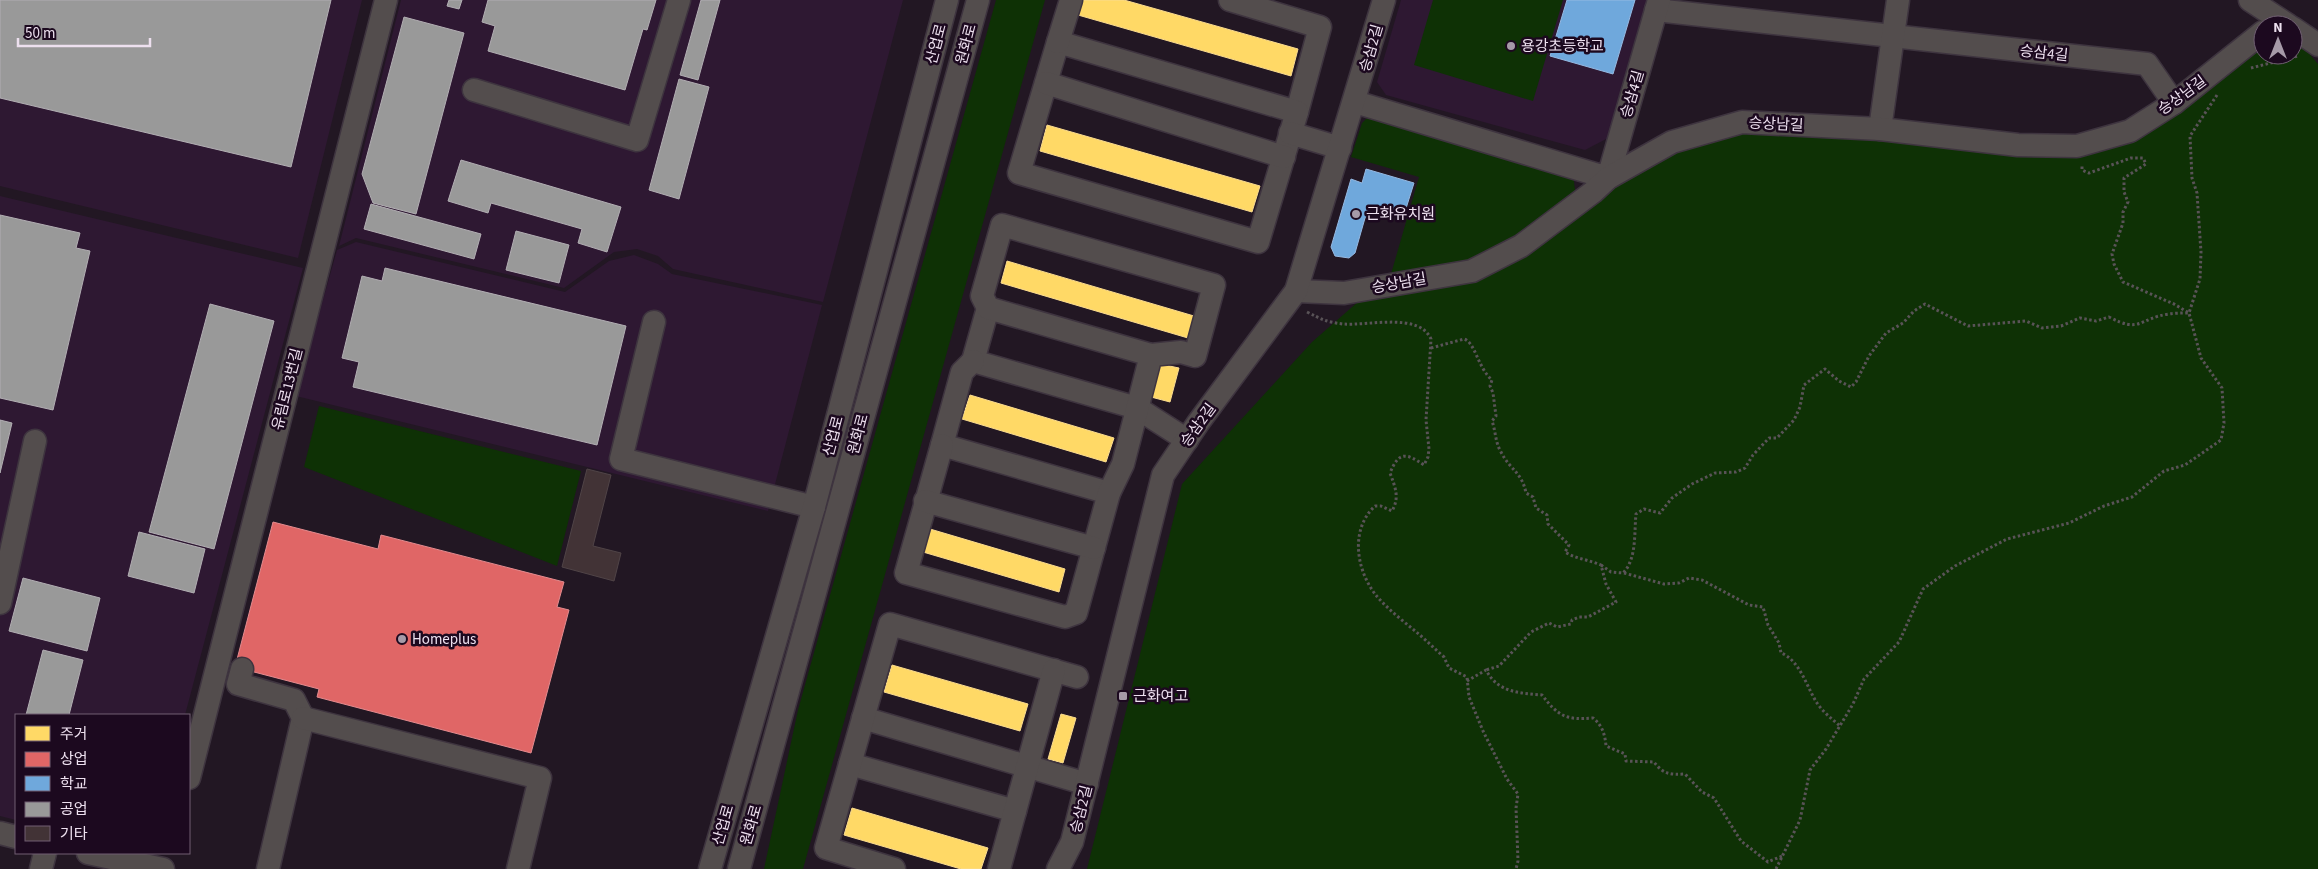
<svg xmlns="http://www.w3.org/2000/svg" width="2318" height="869" font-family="'Source Sans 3','Noto Sans KR',sans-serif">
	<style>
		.built { fill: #2e1832 }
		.green { fill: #0e3105 }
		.homes { fill: #ffd966; stroke: #fadb8f }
		.shops { fill: #e06666; stroke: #e48b8f }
		.schools { fill: #6fa8dc; stroke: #95b9e2 }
		.industry { fill: #999; stroke: #b2aeb3 }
		.building { fill: #423336; stroke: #504447 }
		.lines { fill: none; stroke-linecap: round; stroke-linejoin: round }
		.minor-casing { stroke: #3e343f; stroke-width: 25 }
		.path { stroke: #595357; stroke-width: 3; stroke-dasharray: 2.5 2.5; stroke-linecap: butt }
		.minor { stroke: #534d4d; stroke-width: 22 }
		.poi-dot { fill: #a69aa8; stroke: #1c091f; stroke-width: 2 }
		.labels { text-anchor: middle; stroke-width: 5; stroke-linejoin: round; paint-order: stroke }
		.street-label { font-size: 15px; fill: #ede0ef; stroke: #1c091f }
		.poi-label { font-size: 15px; fill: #ede0ef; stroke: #1c091f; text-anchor: start }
	</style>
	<rect width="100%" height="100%" fill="#221723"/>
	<!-- built -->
	<g class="built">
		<path d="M 0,0 L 362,0 L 298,258 L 0,186 Z"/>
		<path d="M 401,0 L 903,0 L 823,302 L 673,269 L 658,256 L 637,249 L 614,252 L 564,288 L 356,238 L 339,246 Z"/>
		<path d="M 1401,0 L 1648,0 L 1608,138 L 1585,150 L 1386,95 L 1377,82 Z"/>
		<path d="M 0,196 L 303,268 L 185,715 L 16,715 L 16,820 L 0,816 Z"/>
		<path d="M 356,242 L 565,292 L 609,261 L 634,255 L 658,264 L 672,274 L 822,305 L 768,511 L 296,396 L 337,250 Z"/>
	</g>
	<!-- green -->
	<g class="green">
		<path d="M 996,0 L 1045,0 L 803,869 L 764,869 L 798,710 Z"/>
		<path d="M 1433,0 L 1563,0 L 1533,101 L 1414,65 Z"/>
		<path d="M 2263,32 L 2263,55 L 2293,55 L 2293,35 L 2318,64 L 2318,869 L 1087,869 L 1182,484 L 1312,342 L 1359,301 L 1478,278 L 1674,145 L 1731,131 L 2071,151 L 2130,131 Z"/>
		<path d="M 1369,116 L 1573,174 L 1576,198 L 1516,240 L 1461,263 L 1391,274 L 1419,177 L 1351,157 L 1362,123 Z"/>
		<path d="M 319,406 L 581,471 L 557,566 L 304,467 Z"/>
	</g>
	<!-- homes -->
	<g class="homes">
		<path d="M 1083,0 L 1124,0 L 1298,49 L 1291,76 L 1078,15 Z"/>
		<path d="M 1047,125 L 1260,186 L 1252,212 L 1040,151 Z"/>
		<path d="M 1007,261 L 1194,316 L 1188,338 L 1001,283 Z"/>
		<path d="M 1160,364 L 1179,368 L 1170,402 L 1151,397 Z"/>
		<path d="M 970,395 L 1114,438 L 1106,462 L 962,419 Z"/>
		<path d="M 930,529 L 1065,569 L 1059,592 L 923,552 Z"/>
		<path d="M 892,665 L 1028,704 L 1020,731 L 884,692 Z"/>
		<path d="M 1061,714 L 1076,718 L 1063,763 L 1048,759 Z"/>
		<path d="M 852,808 L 988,848 L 981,869 L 961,869 L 844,835 Z"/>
	</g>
	<!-- shops -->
	<path class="shops" d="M 273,522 L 378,549 L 381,535 L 564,582 L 557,607 L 569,610 L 531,753 L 317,697 L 319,689 L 235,667 Z"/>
	<!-- schools -->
	<g class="schools">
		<path d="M 1567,0 L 1635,0 L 1613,74 L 1550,56 Z"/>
		<path d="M 1366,169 L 1414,183 L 1403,218 L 1378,210 L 1365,218 L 1355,253 L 1349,258 L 1335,256 L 1331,247 L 1351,179 L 1362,183 Z"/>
	</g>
	<!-- industry -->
	<g class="industry">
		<path d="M 0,0 L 331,0 L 291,167 L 0,98 Z"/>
		<path d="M 449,0 L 462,0 L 459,9 L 447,6 Z"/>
		<path d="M 488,0 L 656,0 L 647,30 L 643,29 L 625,90 L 488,51 L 495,26 L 482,22 Z"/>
		<path d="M 701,0 L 720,0 L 698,80 L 680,75 Z"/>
		<path d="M 404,17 L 464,33 L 416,214 L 373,203 L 362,174 Z"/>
		<path d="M 679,79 L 709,87 L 679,199 L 649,190 Z"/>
		<path d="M 461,160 L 621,207 L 607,252 L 578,243 L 582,229 L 491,203 L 488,213 L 448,201 Z"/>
		<path d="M 371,204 L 481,234 L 474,259 L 364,229 Z"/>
		<path d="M 0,215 L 80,233 L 76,248 L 90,251 L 53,410 L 0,398 Z"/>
		<path d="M 516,231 L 569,245 L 559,283 L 506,270 Z"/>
		<path d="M 385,268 L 626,326 L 597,445 L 353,387 L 359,362 L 342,358 L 362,276 L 382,281 Z"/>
		<path d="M 210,304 L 274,321 L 214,549 L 149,532 Z"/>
		<path d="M 0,420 L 12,423 L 0,473 Z"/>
		<path d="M 139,532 L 205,549 L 194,593 L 128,576 Z"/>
		<path d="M 23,578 L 100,598 L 87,651 L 9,631 Z"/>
		<path d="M 43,650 L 83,660 L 69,715 L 26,715 Z"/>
	</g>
	<!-- building -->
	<path class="building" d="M 587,469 L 611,475 L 593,546 L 621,553 L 614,581 L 562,567 Z"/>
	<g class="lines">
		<!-- minor casing -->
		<g class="minor-casing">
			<g id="minor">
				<path d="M 1230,0 L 1320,27 L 1297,112"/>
				<path d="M 2250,0 L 2288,25"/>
				<path d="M 1656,10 L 2147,64 L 2174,103"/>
				<path d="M 2293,28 L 2318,45"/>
				<path d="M 1058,42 L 1297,112 L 1258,242 L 1019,173 Z"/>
				<path d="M 1058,42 L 1071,0"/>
				<path d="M 1046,83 L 1284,157"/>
				<path d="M 474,90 L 637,140 L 679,0"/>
				<path d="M 1355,102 L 1608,178 L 1659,0"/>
				<path d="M 1880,129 L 1898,0"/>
				<path d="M 1290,133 L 1340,148"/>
				<path d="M 1296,291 L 1344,293 L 1472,271 L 1521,246 L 1593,192 L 1608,178 L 1672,142 L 1742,122 L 1880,129 L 2018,145 L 2077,146 L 2130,131 L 2174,103 L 2263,32"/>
				<path d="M 988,308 L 973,361 L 1137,408 L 1187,440"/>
				<path d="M 654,322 L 621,459 L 814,507"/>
				<path d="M 973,361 L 962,372 L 942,445 L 1109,493"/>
				<path d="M 942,445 L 906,573 L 1065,617 L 1076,613 L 1109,493 L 1123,464 L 1151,355 L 988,308 L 982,296 L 1002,225 L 1214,285 L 1195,356 L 1181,352 L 1151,355"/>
				<path d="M 925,501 L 1094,548"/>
				<path d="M 0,603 L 35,441"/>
				<path d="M 242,669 L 238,684 L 294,700 L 303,718 L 268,869"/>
				<path d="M 303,718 L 540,778 L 518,869"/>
				<path d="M 863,718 L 1087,784"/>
				<path d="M 850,764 L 1015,811"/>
				<path d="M 189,778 L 386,0"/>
				<path d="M 0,833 L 16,837"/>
				<path d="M 88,853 L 163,869"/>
				<path d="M 41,869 L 45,853"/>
				<path d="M 710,869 L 814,507 L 947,0"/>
				<path d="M 739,869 L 978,0"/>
				<path d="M 894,869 L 826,848 L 890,624 L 1077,677"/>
				<path d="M 999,869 L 1054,670"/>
				<path d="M 1058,869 L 1072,842 L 1163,475 L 1198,423 L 1296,291 L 1384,0"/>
			</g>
		</g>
		<!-- path -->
		<g class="path">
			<path d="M 2251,68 L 2298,56"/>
			<path d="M 1307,312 C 1321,319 1326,322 1343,324 C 1369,326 1419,312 1431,339 L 1426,420 L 1429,449 L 1428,457 L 1424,465 C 1406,453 1399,451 1390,473 C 1395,487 1400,497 1392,511 L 1381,506 L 1375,506 C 1350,529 1356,569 1375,594 C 1388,610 1406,623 1421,636 C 1429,643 1436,650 1444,657 L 1449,668 L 1467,677 L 1469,697 L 1483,731 L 1507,779 L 1518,794 L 1516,808 L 1518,861 L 1516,869"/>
			<path d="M 1431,348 L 1464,339 C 1475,342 1478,368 1492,380 L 1490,386 L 1493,393 L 1496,416 L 1492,421 C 1496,432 1495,442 1501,452 C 1510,470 1522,472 1526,493 L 1533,497 L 1536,508 L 1547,515 L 1548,524 L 1569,545 L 1565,552 C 1576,559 1590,560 1601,565 L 1606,584 L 1616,602 L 1588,617 L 1579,617 L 1572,620 L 1571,624 L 1557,627 L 1549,623 L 1531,632 L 1499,666 L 1486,670"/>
			<path d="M 1601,565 L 1611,572 L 1623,573 C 1637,559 1634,533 1636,514 L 1644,509 L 1660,513 L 1672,498 L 1692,484 L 1715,473 L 1736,472 L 1745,468 L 1753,455 L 1769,438 L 1777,438 L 1794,420 L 1800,407 L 1804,385 L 1825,369 L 1839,381 L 1851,387 L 1856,382 L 1869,356 L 1886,333 L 1903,323 L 1914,311 L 1925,304 L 1968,326 L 2026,321 L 2042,328 L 2061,326 L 2080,318 L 2096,321 L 2109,317 C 2141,334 2139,318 2169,314 C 2175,313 2182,313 2189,313 L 2174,304 L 2123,282 L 2114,264 L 2112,254 L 2123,223 L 2123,212 L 2128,202 L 2124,192 L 2124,178 L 2146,164 L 2143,158 L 2131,158 L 2089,173 L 2082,170 L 2082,165"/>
			<path d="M 1624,573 L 1664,584 L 1679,583 L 1689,578 L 1702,580 L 1749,605 L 1763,607 L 1768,625 L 1779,643 L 1781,653 C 1800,660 1807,688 1817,703 C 1823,712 1832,719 1840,726"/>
			<path d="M 1467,681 L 1486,670 C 1498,693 1520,693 1542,695 C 1559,717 1566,720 1593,718 C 1602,725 1605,734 1606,746 L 1625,754 L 1626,761 L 1654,762 C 1663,774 1670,775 1685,774 L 1702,792 L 1714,798 L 1741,841 L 1768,862 L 1782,856"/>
			<path d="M 1776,869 L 1800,820 L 1810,770 L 1826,749 L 1853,704 L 1864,679 L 1899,642 L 1923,589 L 1955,566 L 2007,539 L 2069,523 L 2104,506 L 2132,497 L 2164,471 L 2185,465 L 2221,440 L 2224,423 L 2222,388 L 2201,358 L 2189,313 L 2200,279 L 2201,252 L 2197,193 L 2192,178 L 2190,136 L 2217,95"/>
		</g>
		<!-- minor -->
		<use href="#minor" class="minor"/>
	</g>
	<!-- markers -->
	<g class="poi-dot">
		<circle cx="1511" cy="46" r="5"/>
		<circle cx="1356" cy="214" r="5"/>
		<circle cx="402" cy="639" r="5"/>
		<rect x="1118" y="691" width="10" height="10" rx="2.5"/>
	</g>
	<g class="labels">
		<!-- street labels -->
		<g class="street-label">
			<text transform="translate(936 44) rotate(-75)" y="5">산업로</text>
			<text transform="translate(966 44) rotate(-75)" y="5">원화로</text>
			<text transform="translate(1371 48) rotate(-74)" y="5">승삼2길</text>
			<text transform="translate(2044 53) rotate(6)" y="5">승삼4길</text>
			<text transform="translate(1632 94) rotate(-74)" y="5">승삼4길</text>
			<text transform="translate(2182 95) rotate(-36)" y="5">승상남길</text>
			<text transform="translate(1776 124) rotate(3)" y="5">승상남길</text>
			<text transform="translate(1399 283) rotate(-10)" y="5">승상남길</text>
			<text transform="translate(287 389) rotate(-76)" y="5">유림로13번길</text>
			<text transform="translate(1198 425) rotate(-54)" y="5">승삼2길</text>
			<text transform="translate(858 434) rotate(-75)" y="5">원화로</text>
			<text transform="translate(833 436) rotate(-75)" y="5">산업로</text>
			<text transform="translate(1081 809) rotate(-76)" y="5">승삼2길</text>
			<text transform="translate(723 825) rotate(-74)" y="5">산업로</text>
			<text transform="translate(751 825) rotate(-74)" y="5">원화로</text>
		</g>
		<!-- poi labels -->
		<g class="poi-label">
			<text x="1521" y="51">용강초등학교</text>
			<text x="1366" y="219">근화유치원</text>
			<text x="412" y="644">Homeplus</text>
			<text x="1133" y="701">근화여고</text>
		</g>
	</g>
	<!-- legend -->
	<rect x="15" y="714" width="175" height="140" fill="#1c091f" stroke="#705f72"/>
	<rect x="25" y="726" width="25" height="15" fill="#ffd966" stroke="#705f72"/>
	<text x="60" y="739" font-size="15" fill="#ede0ef">주거</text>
	<rect x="25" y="752" width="25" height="15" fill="#e06666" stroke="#705f72"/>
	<text x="60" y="764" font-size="15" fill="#ede0ef">상업</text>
	<rect x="25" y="776" width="25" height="15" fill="#6fa8dc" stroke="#705f72"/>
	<text x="60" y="789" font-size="15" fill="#ede0ef">학교</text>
	<rect x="25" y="802" width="25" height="15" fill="#999999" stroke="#705f72"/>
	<text x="60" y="814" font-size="15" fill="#ede0ef">공업</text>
	<rect x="25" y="826" width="25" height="15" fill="#423336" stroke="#705f72"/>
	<text x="60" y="839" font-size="15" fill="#ede0ef">기타</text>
	<!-- north arrow -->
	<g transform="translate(2278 40)"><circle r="24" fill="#1c091f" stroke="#705f72"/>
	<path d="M0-4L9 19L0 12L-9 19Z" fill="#a69aa8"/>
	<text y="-8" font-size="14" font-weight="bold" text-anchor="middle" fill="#ede0ef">N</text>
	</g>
	<!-- scale -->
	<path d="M18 38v8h132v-8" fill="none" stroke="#ede0ef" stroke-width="2.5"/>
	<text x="25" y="38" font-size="15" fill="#ede0ef" stroke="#1c091f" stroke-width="4" paint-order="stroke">50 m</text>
</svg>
